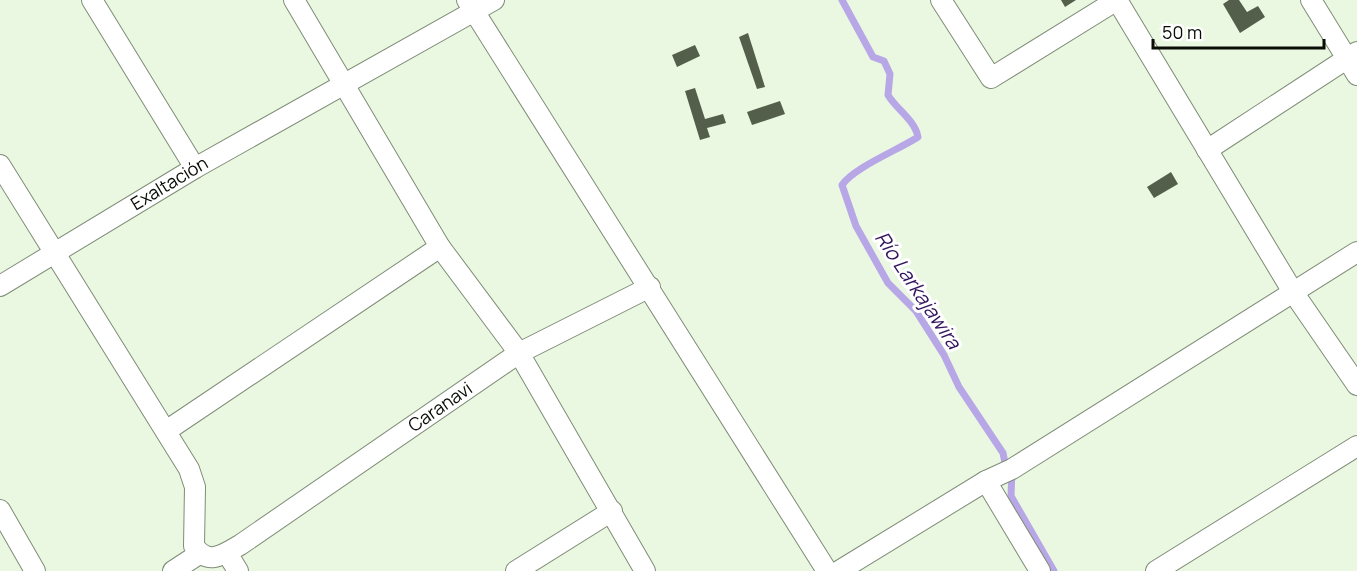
<svg xmlns="http://www.w3.org/2000/svg" width="1357" height="571" font-family="Manrope,sans-serif">
	<style>
		.lines { fill: none; stroke-linecap: round; stroke-linejoin: round }
		.stream { stroke: #b8a7e7; stroke-width: 7 }
		.building { fill: #535f4b }
		.street-casing { stroke: #7f8c77; stroke-width: 22 }
		.street { stroke: #fff; stroke-width: 20 }
		.labels { text-anchor: middle; stroke-width: 6; stroke-linejoin: round; paint-order: stroke }
		.street-label { font-size: 18px; fill: #090d06; stroke: #fff }
		.water-label { font-size: 20px; font-style: italic; fill: #31145d; stroke: #fff }
	</style>
	<rect width="100%" height="100%" fill="#eaf8e1"/>
	<g class="lines">
		<!-- stream -->
		<path class="stream" d="M 842,0 L 873,57 L 884,61 L 890,74 L 888,95 C 896,109 915,120 918,137 C 898,150 853,168 842,185 L 856,226 L 888,283 L 916,311 L 944,355 L 959,387 L 1003,453 L 1005,463 L 1012,469 L 1011,496 L 1054,571"/>
	</g>
	<!-- building -->
	<g class="building">
		<path d="M 1061,0 L 1076,0 L 1065,7 Z"/>
		<path d="M 1229,0 L 1239,0 L 1247,12 L 1258,6 L 1265,17 L 1240,33 L 1223,4 Z"/>
		<path d="M 748,33 L 765,87 L 757,89 L 739,37 Z"/>
		<path d="M 695,45 L 700,56 L 677,67 L 672,55 Z"/>
		<path d="M 695,88 L 705,119 L 723,114 L 726,123 L 707,128 L 710,137 L 700,140 L 685,91 Z"/>
		<path d="M 780,101 L 785,114 L 752,125 L 747,112 Z"/>
		<path d="M 1171,172 L 1178,184 L 1154,198 L 1147,187 Z"/>
	</g>
	<g class="lines">
		<!-- street casing -->
		<g class="street-casing">
			<g id="street">
				<path d="M 92,0 L 195,168"/>
				<path d="M 294,0 L 440,247 L 519,353 L 645,571"/>
				<path d="M 467,0 L 827,571"/>
				<path d="M 941,0 L 991,78 L 1117,0"/>
				<path d="M 1117,0 L 1293,292 L 1357,385"/>
				<path d="M 1311,0 L 1357,75"/>
				<path d="M 1207,150 L 1357,52"/>
				<path id="s1" d="M 0,165 L 189,469 L 195,487 L 194,546 C 208,566 223,555 240,545 L 519,353 L 650,287"/>
				<path id="s2" d="M 0,286 L 195,168 L 494,0"/>
				<path d="M 166,431 L 440,247"/>
				<path d="M 986,481 L 1040,571"/>
				<path d="M 0,510 L 35,571"/>
				<path d="M 227,553 L 238,571"/>
				<path d="M 173,571 L 199,554"/>
				<path d="M 516,571 L 612,511"/>
				<path d="M 839,571 L 986,481 L 1012,469 L 1357,252"/>
				<path d="M 1156,571 L 1357,446"/>
			</g>
		</g>
		<!-- street -->
		<use href="#street" class="street"/>
	</g>
	<g class="labels">
		<!-- street labels -->
		<g class="street-label">
			<text dy="6" stroke="none"><textPath href="#s2" startOffset="198">Exaltación</textPath></text>
			<text dy="6" stroke="none"><textPath href="#s1" startOffset="732">Caranavi</textPath></text>
		</g>
		<!-- water labels -->
		<g class="water-label">
			<text transform="translate(918 290) rotate(56)" y="7">Río Larkajawira</text>
		</g>
	</g>
	<!-- scale -->
	<path d="M1153 39v9h171v-9" fill="none" stroke="#090d06" stroke-width="3"/>
	<text x="1162" y="39" font-size="18" fill="#090d06" stroke="#ffffff" stroke-width="4.5" paint-order="stroke">50 m</text>
</svg>
